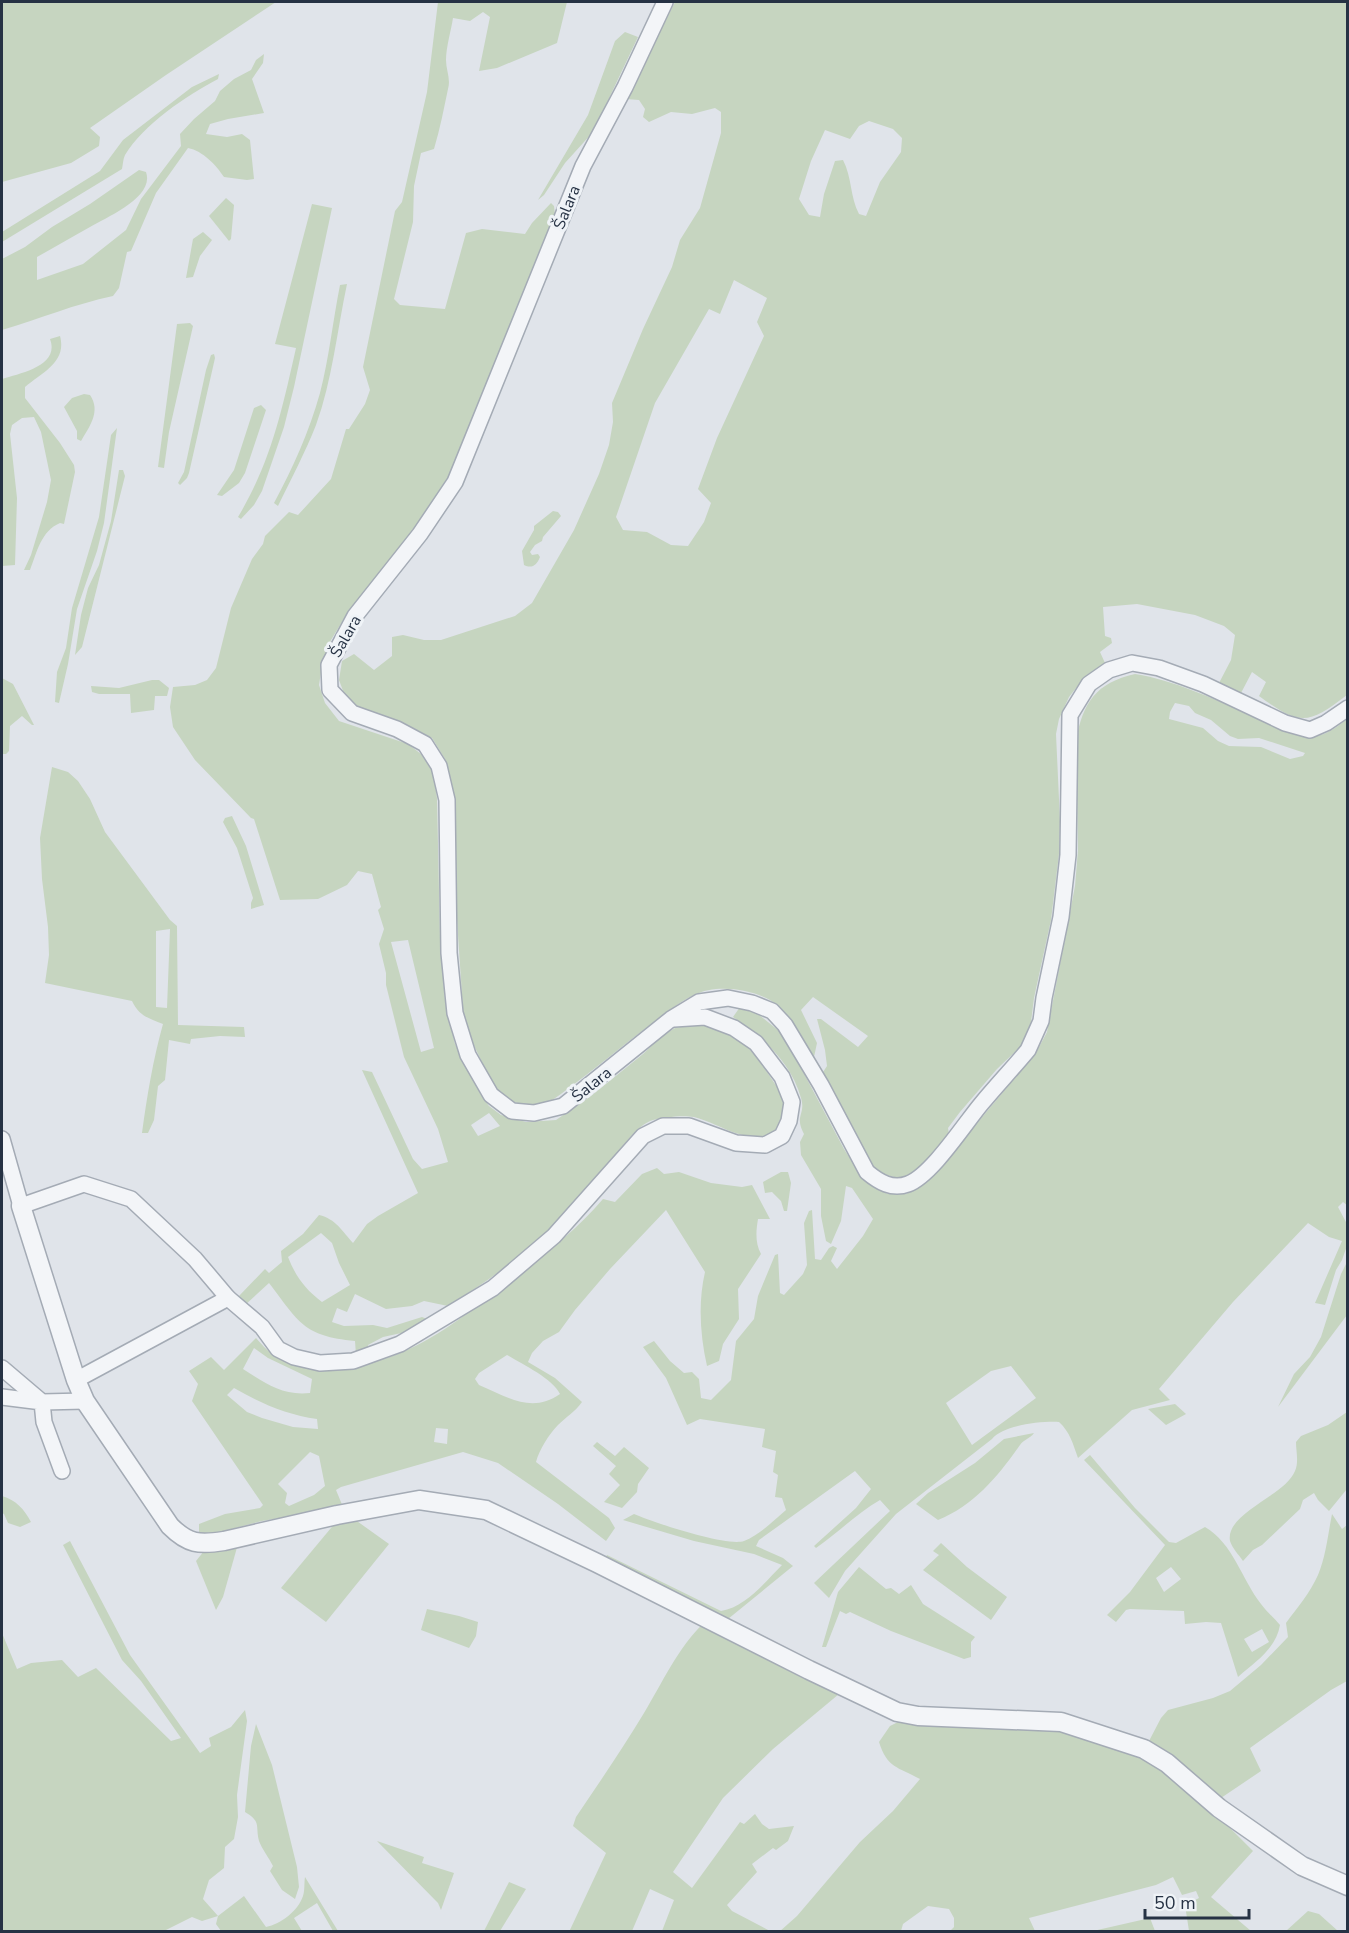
<svg xmlns="http://www.w3.org/2000/svg" width="1349" height="1933" font-family="'Nunito Sans',sans-serif">
	<style>
		.green { fill: #c6d5c0; fill-rule: evenodd }
		.lines { fill: none; stroke-linecap: round; stroke-linejoin: round }
		.minor-casing { stroke: #a4abb5; stroke-width: 18 }
		.tertiary-casing { stroke: #a4abb5; stroke-width: 21 }
		.minor { stroke: #f3f5f8; stroke-width: 15 }
		.tertiary { stroke: #f3f5f8; stroke-width: 18 }
		.labels { text-anchor: middle; stroke-width: 6; stroke-linejoin: round; paint-order: stroke }
		.street-label { font-size: 16px; fill: #263244; stroke: #eff3f7 }
	</style>
	<rect width="100%" height="100%" fill="#e0e4ea"/>
	<!-- green -->
	<g class="green">
		<path d="M 2,2 L 276,2 L 166,75 L 90,128 L 100,137 L 99,146 L 71,163 L 2,182 Z"/>
		<path d="M 438,2 L 567,2 L 557,43 L 497,68 L 479,71 L 490,17 L 483,12 L 470,21 L 453,18 C 451,31 446,47 446,60 C 446,70 451,79 448,89 C 444,108 440,129 434,149 L 421,153 L 414,186 L 413,222 L 394,299 L 400,305 L 445,309 L 466,233 L 482,229 L 525,234 L 532,223 L 551,203 L 554,206 L 555,215 L 547,239 L 469,428 L 454,468 L 438,498 L 410,537 L 348,612 L 331,640 L 322,666 L 319,685 L 325,703 L 339,721 L 408,744 L 421,754 L 433,772 L 437,798 L 440,938 L 445,1001 L 455,1044 L 481,1095 L 489,1106 L 501,1115 L 526,1122 L 556,1120 L 591,1096 L 643,1054 L 662,1036 L 675,1028 L 695,1024 L 718,1027 L 737,1036 L 757,1057 L 781,1093 L 784,1108 L 781,1121 L 773,1134 C 740,1143 724,1125 694,1117 C 683,1115 664,1117 653,1120 C 635,1126 620,1150 609,1165 C 599,1177 590,1190 580,1201 C 542,1242 496,1276 448,1306 L 424,1301 L 412,1306 L 386,1309 L 355,1294 L 347,1312 L 337,1308 L 332,1322 L 344,1326 L 373,1325 L 387,1328 L 422,1317 L 427,1319 L 406,1332 L 383,1337 L 368,1345 L 369,1351 L 356,1355 L 355,1341 C 303,1336 299,1322 269,1283 L 244,1306 L 239,1296 L 265,1269 L 269,1273 L 282,1262 L 281,1251 L 303,1234 L 319,1215 C 336,1219 342,1231 353,1243 L 367,1224 L 378,1216 L 418,1193 L 362,1070 L 372,1072 L 413,1159 L 422,1169 L 448,1162 L 438,1129 L 404,1057 L 386,985 L 386,973 L 379,944 L 384,929 L 378,910 L 381,907 L 372,874 L 358,871 L 347,885 L 318,899 L 280,900 L 254,819 L 251,818 L 195,760 L 173,727 L 170,707 L 173,687 L 195,685 L 207,680 L 216,668 L 231,608 L 252,559 L 263,544 L 265,536 L 289,512 L 298,515 L 331,479 L 346,429 L 349,429 L 365,404 L 370,390 L 363,367 L 395,211 L 402,202 L 427,92 ZM 408,940 L 434,1048 L 421,1052 L 391,942 ZM 489,1113 L 500,1126 L 478,1136 L 471,1125 ZM 321,1233 L 332,1243 L 339,1263 L 350,1285 L 322,1302 C 305,1289 296,1277 288,1257 Z"/>
		<path d="M 675,2 L 1347,2 L 1347,695 C 1308,725 1300,726 1259,696 L 1266,682 L 1252,672 L 1241,693 L 1219,683 L 1231,660 L 1235,635 L 1224,626 L 1195,615 L 1137,604 L 1103,607 L 1105,636 L 1111,638 L 1112,643 L 1100,652 L 1105,663 L 1084,678 L 1069,697 L 1059,719 L 1056,734 L 1060,821 L 1059,854 L 1051,920 L 1034,998 L 1031,1022 L 1021,1046 L 997,1069 L 960,1112 L 948,1128 L 949,1134 C 926,1163 915,1191 875,1170 L 823,1072 L 827,1066 L 825,1050 L 817,1019 L 821,1019 L 858,1047 L 868,1036 L 813,997 L 801,1010 L 817,1043 L 814,1057 C 802,1038 791,1012 770,1000 C 750,989 716,984 694,995 C 677,1003 661,1017 646,1028 C 613,1053 582,1080 548,1103 L 531,1107 L 505,1099 L 494,1087 L 464,1025 L 454,875 L 453,793 L 445,759 L 432,738 L 400,721 L 360,708 L 345,696 L 339,680 L 342,661 L 354,654 L 374,670 L 392,656 L 392,637 L 403,635 L 424,640 L 441,640 L 515,616 L 532,603 L 574,530 L 599,474 L 609,445 L 613,422 L 612,403 L 643,329 L 672,267 L 680,240 L 700,208 L 721,133 L 721,112 L 715,108 L 692,114 L 671,112 L 649,122 L 643,117 L 645,109 L 639,100 L 626,99 ZM 869,121 L 893,129 L 902,138 L 901,152 L 880,182 L 866,216 L 859,214 C 850,197 852,177 843,160 L 835,161 L 824,194 L 820,217 L 809,215 L 799,199 L 811,161 L 825,130 L 850,139 L 859,126 ZM 734,280 L 767,298 L 757,322 L 764,336 L 717,438 L 698,489 L 711,503 L 704,522 L 688,546 L 671,545 L 647,532 L 623,530 L 616,517 L 655,403 L 709,309 L 720,314 Z"/>
		<path d="M 625,32 L 638,37 L 593,132 L 565,163 L 544,195 L 538,200 L 588,115 L 615,41 Z"/>
		<path d="M 264,54 L 263,63 L 252,79 L 264,113 L 228,119 L 210,124 L 206,134 L 227,137 L 242,134 L 250,140 L 254,179 L 247,180 L 224,177 C 216,165 203,151 188,148 L 156,193 L 131,251 L 127,252 L 119,288 L 113,296 C 75,304 39,319 2,330 L 2,259 L 25,247 L 52,227 L 90,204 L 139,170 L 146,172 C 155,197 107,217 90,227 C 72,237 55,247 37,257 L 37,280 L 83,264 L 126,230 L 141,199 L 181,146 L 180,134 L 194,119 L 215,101 L 220,91 L 234,79 L 251,70 L 256,60 Z"/>
		<path d="M 219,74 L 218,79 C 187,95 143,125 125,155 C 123,159 123,164 122,169 L 2,242 L 2,232 L 100,171 L 123,140 L 192,87 Z"/>
		<path d="M 226,198 L 234,205 L 231,239 L 229,241 L 209,216 Z"/>
		<path d="M 312,204 L 332,208 L 294,387 L 284,427 L 262,491 L 254,505 L 241,519 L 238,517 C 271,462 282,410 296,348 L 275,344 Z"/>
		<path d="M 203,232 L 212,240 L 200,256 L 193,277 L 186,278 L 193,239 Z"/>
		<path d="M 347,284 C 337,331 332,381 316,425 C 305,453 291,479 278,506 L 274,503 C 293,468 309,432 320,393 C 329,358 333,320 340,285 Z"/>
		<path d="M 190,323 L 193,326 L 169,432 L 164,468 L 158,467 L 177,324 Z"/>
		<path d="M 60,336 C 67,362 43,372 25,387 L 25,398 L 60,443 L 74,465 L 75,472 L 64,524 L 60,523 C 41,531 37,552 30,570 L 24,570 L 31,555 L 47,502 L 51,480 L 41,432 L 34,417 L 22,418 L 12,425 L 10,434 L 17,498 L 15,565 L 2,566 L 2,379 C 21,373 60,366 50,339 Z"/>
		<path d="M 214,354 L 215,358 L 189,473 L 187,478 L 180,485 L 178,483 L 184,472 L 206,370 L 211,355 Z"/>
		<path d="M 84,394 L 90,395 C 101,411 90,426 81,441 L 77,439 L 77,431 L 64,407 L 72,398 Z"/>
		<path d="M 261,405 L 266,410 L 245,473 L 239,483 L 222,496 L 217,495 L 234,470 L 254,408 Z"/>
		<path d="M 117,428 L 104,523 L 97,551 L 77,609 L 68,664 L 59,703 L 55,702 L 57,672 L 66,648 L 72,608 L 99,517 L 111,435 Z"/>
		<path d="M 119,470 L 123,470 L 125,476 L 82,647 L 75,655 L 81,615 L 88,588 L 99,565 L 111,521 Z"/>
		<path d="M 553,511 L 558,512 L 561,516 L 543,537 L 542,541 L 535,545 L 530,552 L 532,555 L 538,554 L 540,557 C 537,565 532,569 524,565 L 522,551 L 534,530 L 534,526 Z"/>
		<path d="M 1135,674 C 1174,680 1213,699 1249,714 C 1264,721 1299,736 1315,736 C 1327,735 1338,726 1347,719 L 1348,1206 L 1343,1202 L 1338,1207 L 1347,1224 L 1348,1243 L 1342,1260 L 1336,1270 L 1325,1305 L 1315,1303 L 1342,1241 L 1329,1237 L 1308,1223 L 1233,1302 L 1159,1389 L 1170,1400 L 1132,1410 L 1078,1458 C 1073,1444 1070,1432 1059,1422 C 1041,1421 1003,1425 992,1439 L 896,1514 L 845,1571 L 829,1598 L 814,1583 L 890,1511 L 880,1500 C 857,1513 838,1533 816,1548 L 814,1546 L 856,1508 L 871,1489 L 855,1471 L 759,1540 L 756,1546 L 783,1558 L 793,1566 L 728,1619 L 604,1560 L 607,1555 L 721,1611 C 746,1607 765,1582 782,1565 L 754,1554 L 694,1541 L 623,1520 L 634,1514 C 652,1522 727,1547 744,1541 C 760,1535 774,1520 786,1510 L 782,1498 L 775,1497 L 778,1475 L 773,1472 L 776,1451 L 762,1447 L 765,1429 L 700,1419 L 687,1425 L 666,1378 L 643,1347 L 654,1341 L 670,1361 L 684,1373 L 692,1372 L 699,1379 L 701,1398 L 711,1400 L 731,1380 L 736,1341 L 754,1319 L 758,1296 L 775,1255 L 778,1254 L 780,1293 L 784,1295 L 803,1274 L 807,1265 L 804,1223 L 809,1211 L 812,1210 L 815,1259 L 821,1260 L 829,1248 L 833,1246 L 837,1248 L 831,1261 L 837,1269 L 863,1236 L 873,1219 L 852,1188 L 846,1186 L 841,1221 L 831,1244 L 826,1241 L 821,1216 L 821,1189 L 801,1155 L 800,1142 L 804,1134 C 794,1115 806,1115 801,1098 C 791,1062 763,1038 733,1017 L 740,1007 L 758,1014 L 783,1034 L 844,1149 L 860,1174 L 873,1187 L 888,1194 L 906,1194 L 923,1185 L 942,1165 L 1024,1067 L 1038,1049 L 1047,1032 L 1075,886 L 1078,850 L 1076,741 C 1083,702 1096,683 1135,674 ZM 1175,703 L 1189,706 L 1195,713 L 1211,720 L 1230,736 L 1238,739 L 1259,738 L 1305,753 L 1303,756 L 1290,759 L 1261,747 L 1229,746 L 1218,741 L 1203,728 L 1169,719 L 1170,712 ZM 1011,1366 L 1036,1398 L 972,1445 L 946,1403 L 991,1371 Z"/>
		<path d="M 2,678 L 13,684 L 34,725 L 32,725 L 22,716 L 10,726 L 9,751 L 6,754 L 2,754 Z"/>
		<path d="M 152,680 L 159,680 L 169,688 L 167,696 L 155,696 L 154,710 L 131,713 L 130,694 L 99,694 L 92,692 L 91,686 L 119,688 Z"/>
		<path d="M 52,767 L 68,772 L 78,781 L 90,799 L 105,832 L 170,920 L 177,926 L 178,1025 L 244,1027 L 245,1037 L 220,1036 L 191,1039 L 190,1044 L 169,1040 L 165,1080 L 158,1086 L 154,1120 L 148,1133 L 142,1133 C 147,1096 153,1060 163,1024 C 148,1018 139,1016 132,1001 L 45,983 L 49,955 L 48,927 L 42,879 L 40,838 ZM 170,929 L 167,1008 L 156,1007 L 156,931 Z"/>
		<path d="M 232,816 L 246,846 L 264,905 L 251,909 L 251,903 L 253,898 L 237,848 L 223,822 L 225,818 Z"/>
		<path d="M 657,1168 L 664,1174 L 679,1172 L 711,1183 L 742,1187 L 752,1185 L 770,1219 L 758,1219 C 756,1231 755,1243 761,1254 L 738,1289 L 739,1319 L 723,1344 L 719,1361 L 707,1366 C 700,1335 698,1302 705,1272 L 666,1210 L 610,1269 L 575,1310 L 559,1332 L 543,1341 L 532,1353 L 528,1362 L 555,1378 L 582,1402 C 575,1412 566,1417 558,1425 C 549,1434 539,1450 536,1462 L 609,1518 L 615,1528 L 606,1541 L 558,1504 L 498,1463 L 463,1452 L 341,1487 L 336,1490 L 343,1507 L 262,1521 L 216,1533 L 199,1534 L 199,1524 L 225,1514 L 260,1508 L 263,1505 L 192,1401 L 198,1384 L 189,1371 L 211,1357 L 224,1370 L 256,1338 C 278,1364 292,1365 324,1365 C 347,1365 366,1365 387,1358 C 429,1344 462,1317 496,1292 C 534,1263 572,1235 603,1199 L 615,1202 L 642,1174 ZM 254,1348 L 268,1358 L 312,1379 L 310,1393 C 282,1396 265,1383 243,1369 ZM 507,1355 C 522,1364 553,1379 560,1394 C 532,1414 507,1397 479,1385 L 475,1379 L 479,1373 ZM 234,1388 C 260,1403 287,1415 317,1419 L 318,1429 L 293,1427 L 262,1418 L 247,1412 L 227,1395 ZM 436,1428 L 448,1429 L 447,1444 L 434,1442 ZM 310,1452 L 319,1456 L 325,1486 L 314,1495 L 289,1506 L 285,1503 L 287,1493 L 278,1484 Z"/>
		<path d="M 781,1172 L 788,1172 L 791,1183 L 787,1211 L 784,1211 L 781,1201 L 772,1192 L 765,1193 L 763,1182 Z"/>
		<path d="M 1347,1262 L 1347,1315 L 1278,1407 L 1294,1374 L 1310,1357 L 1321,1337 L 1341,1274 Z"/>
		<path d="M 1175,1404 L 1186,1414 L 1166,1425 L 1148,1409 Z"/>
		<path d="M 1347,1412 L 1347,1489 L 1329,1511 L 1318,1500 L 1314,1493 L 1303,1500 L 1300,1509 L 1262,1545 L 1253,1550 L 1243,1561 C 1239,1555 1232,1548 1230,1541 C 1225,1513 1285,1496 1295,1471 C 1299,1462 1296,1451 1296,1442 L 1301,1436 L 1328,1425 Z"/>
		<path d="M 1034,1433 C 1030,1439 1024,1439 1020,1445 C 999,1475 974,1506 938,1520 L 916,1504 L 928,1493 L 975,1463 L 1004,1439 Z"/>
		<path d="M 597,1442 L 615,1456 L 624,1447 L 649,1468 L 638,1484 L 637,1492 L 622,1508 L 604,1502 L 620,1485 L 609,1474 L 616,1466 L 593,1446 Z"/>
		<path d="M 1090,1455 L 1135,1508 L 1169,1542 L 1176,1543 L 1205,1527 C 1233,1543 1242,1580 1261,1604 C 1266,1611 1274,1618 1280,1625 C 1276,1649 1255,1662 1238,1677 L 1221,1623 L 1206,1622 L 1185,1624 L 1184,1611 L 1130,1609 L 1126,1610 L 1116,1622 L 1107,1615 L 1130,1592 L 1165,1545 L 1084,1460 ZM 1171,1567 L 1181,1579 L 1164,1592 L 1156,1578 ZM 1262,1629 L 1269,1642 L 1252,1652 L 1244,1639 Z"/>
		<path d="M 2,1496 C 16,1500 24,1509 31,1522 L 20,1527 L 8,1523 L 4,1514 L 2,1513 Z"/>
		<path d="M 1332,1514 L 1342,1529 L 1347,1525 L 1347,1681 L 1331,1690 L 1250,1748 L 1261,1771 L 1221,1798 L 1191,1771 L 1149,1741 L 1161,1718 L 1168,1710 L 1213,1698 L 1230,1691 L 1261,1665 L 1288,1637 L 1286,1623 C 1297,1608 1310,1593 1318,1575 C 1326,1556 1328,1534 1332,1514 Z"/>
		<path d="M 354,1519 L 389,1544 L 326,1622 L 281,1588 L 336,1522 Z"/>
		<path d="M 70,1541 L 130,1655 L 200,1753 L 211,1746 L 209,1738 L 231,1727 L 245,1710 L 247,1721 L 237,1795 L 238,1817 L 234,1839 L 225,1847 L 224,1868 L 209,1880 L 203,1899 L 218,1916 L 244,1896 L 266,1927 C 281,1924 298,1911 303,1896 C 305,1890 304,1883 305,1877 L 338,1931 L 333,1931 L 317,1903 L 294,1918 L 302,1931 L 221,1931 L 216,1924 L 218,1916 L 202,1921 L 192,1917 L 164,1931 L 2,1931 L 2,1633 L 17,1669 L 31,1663 L 62,1660 L 78,1677 L 96,1668 L 171,1741 L 181,1738 L 141,1681 L 122,1660 L 63,1545 Z"/>
		<path d="M 941,1543 L 967,1567 L 1007,1597 L 991,1620 L 923,1570 L 939,1555 L 933,1551 Z"/>
		<path d="M 238,1544 L 223,1597 L 216,1610 L 196,1561 L 204,1551 Z"/>
		<path d="M 859,1567 L 886,1589 L 891,1588 L 899,1594 L 911,1585 L 923,1604 L 975,1637 L 971,1642 L 971,1657 L 964,1659 L 891,1631 L 850,1612 L 846,1614 L 840,1611 L 826,1647 L 822,1647 L 838,1592 Z"/>
		<path d="M 427,1609 L 459,1616 L 478,1622 L 476,1636 L 469,1648 L 421,1630 Z"/>
		<path d="M 703,1624 L 764,1651 L 839,1694 L 773,1749 L 723,1798 L 673,1872 L 692,1888 L 740,1822 L 744,1824 L 755,1814 L 762,1824 L 769,1829 L 794,1826 L 788,1841 L 776,1850 L 773,1848 L 752,1864 L 757,1872 L 727,1905 L 732,1911 L 770,1931 L 662,1931 L 674,1900 L 650,1889 L 632,1931 L 569,1932 L 606,1853 L 573,1826 L 576,1817 C 599,1783 623,1748 644,1713 C 661,1685 679,1646 703,1624 Z"/>
		<path d="M 904,1719 L 1037,1727 L 1134,1748 L 1207,1805 L 1253,1851 L 1211,1897 L 1251,1931 L 1189,1931 L 1185,1905 L 1199,1898 L 1196,1891 L 1182,1895 L 1173,1877 L 1156,1885 L 1029,1918 L 1035,1931 L 950,1931 L 954,1927 L 954,1918 L 949,1909 L 928,1906 L 903,1924 L 901,1931 L 779,1932 L 797,1916 L 860,1842 L 893,1811 L 920,1779 C 898,1767 887,1768 879,1742 L 890,1726 Z"/>
		<path d="M 256,1724 L 272,1765 L 297,1867 L 299,1887 L 295,1899 L 282,1890 L 270,1871 L 273,1866 C 269,1858 262,1849 259,1841 C 255,1826 262,1822 245,1812 L 251,1746 Z"/>
		<path d="M 377,1841 L 424,1857 L 422,1863 L 454,1873 L 441,1910 L 438,1903 Z"/>
		<path d="M 509,1882 L 526,1889 L 500,1931 L 484,1931 Z"/>
		<path d="M 1308,1911 L 1319,1914 L 1338,1931 L 1286,1931 Z"/>
		<path d="M 1150,1918 L 1155,1931 L 1093,1931 Z"/>
	</g>
	<g class="lines">
		<!-- minor casing -->
		<g class="minor-casing">
			<g id="minor">
				<path d="M 665,2 L 625,87 L 583,166 L 455,482 L 420,534 L 355,616 L 329,665 L 330,690 L 352,713 L 397,729 L 425,744 L 439,766 L 447,800 L 449,953 L 455,1013 L 468,1055 L 491,1095 L 512,1111 L 534,1113 L 563,1106 L 671,1019 L 699,1002 L 728,998 L 752,1003 L 772,1011 L 785,1025 L 821,1085 L 867,1172 C 879,1182 892,1190 908,1184 C 932,1175 965,1123 982,1103 C 997,1085 1013,1068 1028,1050 L 1041,1021 L 1044,998 L 1061,917 L 1068,855 L 1070,715 L 1089,684 L 1109,670 L 1132,663 L 1159,668 L 1203,684 L 1285,723 L 1310,730 L 1326,723 L 1348,708"/>
				<path d="M 2,1139 L 21,1206 L 84,1184 L 131,1199 L 195,1259 L 228,1298 L 262,1327 L 278,1349 L 294,1357 L 320,1363 L 353,1361 L 400,1344 L 493,1288 L 554,1236 L 643,1136 L 663,1126 L 689,1126 L 736,1143 L 765,1145 L 782,1136 L 789,1121 L 792,1102 L 782,1077 L 756,1043 L 734,1028 L 705,1017 L 674,1019"/>
				<path d="M 2,1368 L 42,1402 L 85,1401"/>
				<path d="M 76,1380 L 228,1298"/>
				<path d="M 2,1397 L 42,1402 L 44,1422 L 62,1471"/>
			</g>
		</g>
		<!-- tertiary casing -->
		<g class="tertiary-casing">
			<path id="tertiary" d="M 21,1206 L 76,1380 L 85,1401 L 170,1526 C 188,1544 199,1545 224,1541 L 337,1515 L 419,1500 L 486,1510 L 597,1563 L 809,1670 L 897,1712 L 918,1716 L 1061,1722 L 1144,1749 L 1167,1763 L 1219,1808 L 1302,1866 L 1348,1886"/>
		</g>
		<!-- minor -->
		<use href="#minor" class="minor"/>
		<!-- tertiary -->
		<use href="#tertiary" class="tertiary"/>
	</g>
	<g class="labels">
		<!-- street labels -->
		<g class="street-label">
			<text transform="translate(566 207) rotate(-68)" y="6">Šalara</text>
			<text transform="translate(345 636) rotate(-60)" y="6">Šalara</text>
			<text transform="translate(591 1084) rotate(-39)" y="6">Šalara</text>
		</g>
	</g>
	<!-- border -->
	<rect width="1349" height="1933" fill="none" stroke="#263244" stroke-width="6"/>
	<!-- scale -->
	<path d="M1145 1909v9h104v-9" fill="none" stroke="#263244" stroke-width="3"/>
	<text x="1154" y="1909" font-size="18" fill="#263244" stroke="#eff3f7" stroke-width="4.5" paint-order="stroke">50 m</text>
</svg>
